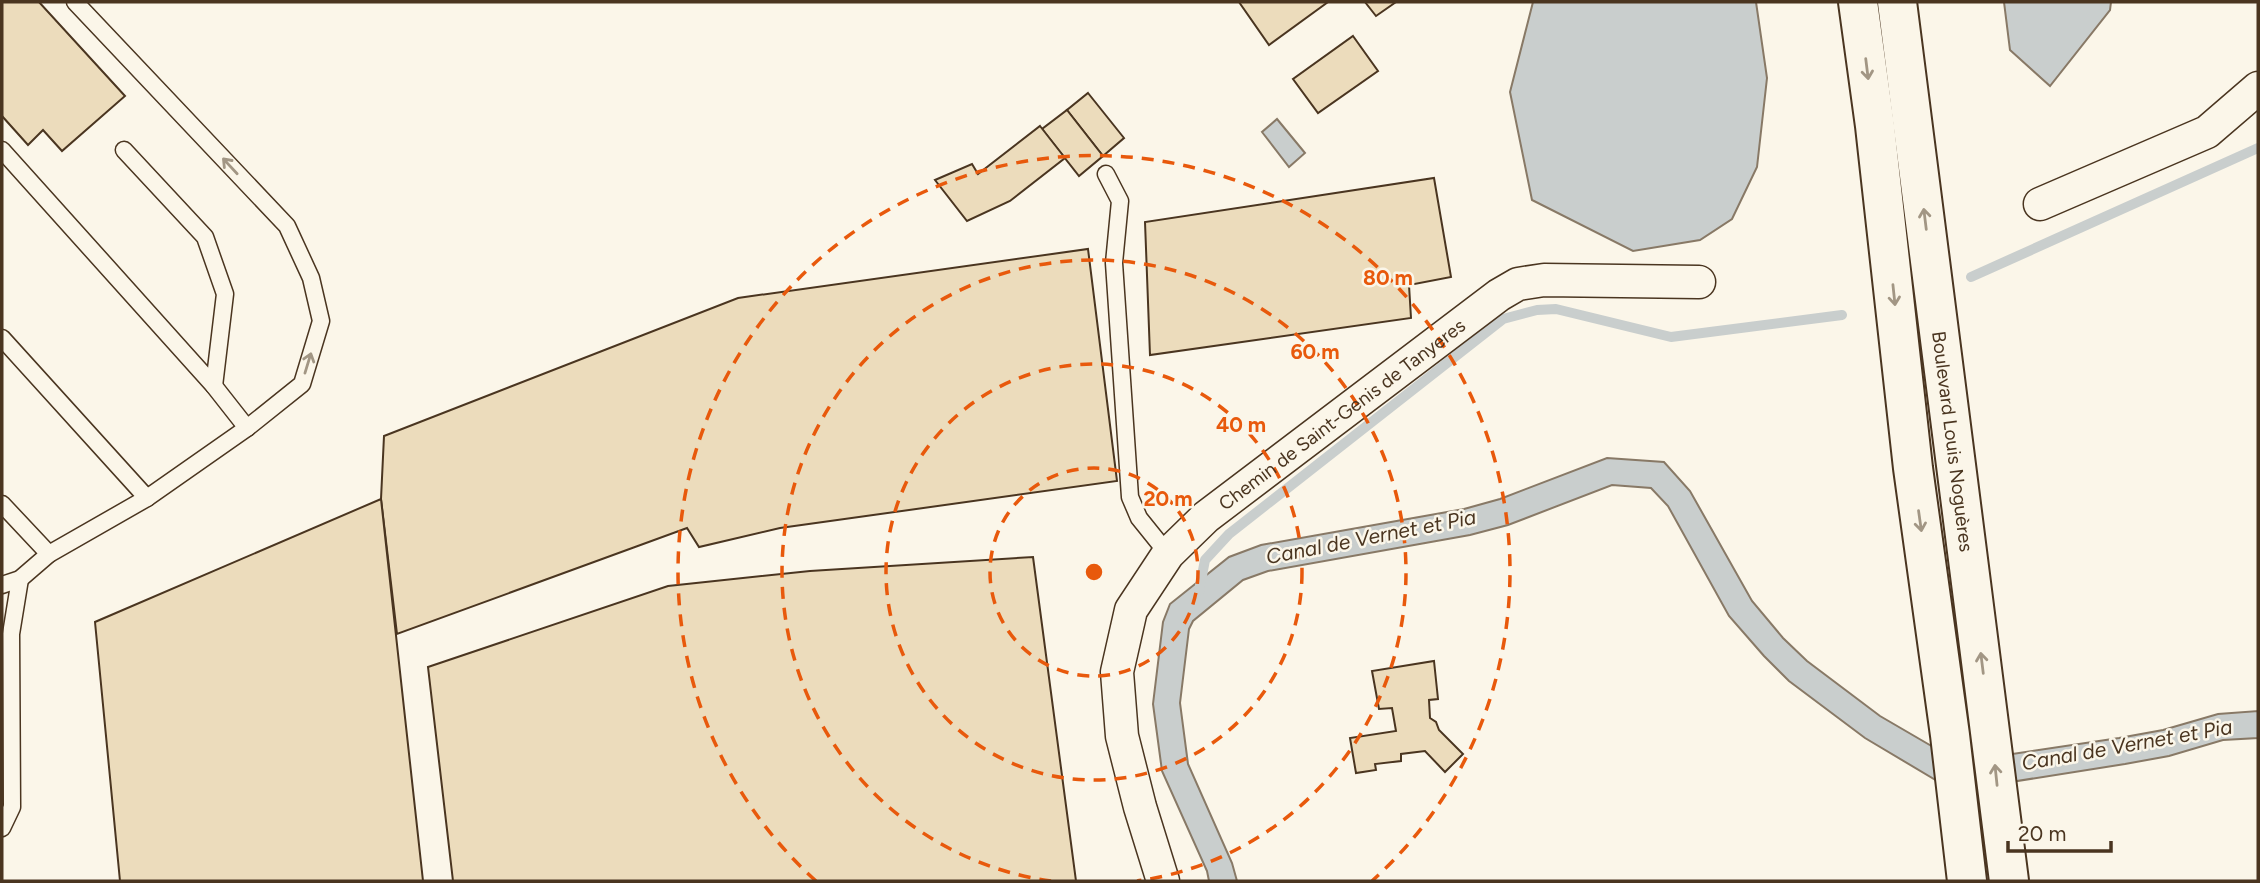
<svg xmlns="http://www.w3.org/2000/svg" width="2260" height="883" font-family="Figtree,sans-serif">
	<style>
		.water { fill: #c9cecd; stroke: #887966; stroke-width: 2 }
		.lines { fill: none; stroke-linecap: round; stroke-linejoin: round }
		.stream { stroke: #c9cecd; stroke-width: 10 }
		.building { fill: #ecdcbc; stroke: #4a3520; stroke-width: 2 }
		.service-casing { stroke: #4a3520; stroke-width: 19 }
		.minor-casing { stroke: #4a3520; stroke-width: 35 }
		.secondary-casing { stroke: #4a3520; stroke-width: 42 }
		.service { stroke: #fbf6e9; stroke-width: 16 }
		.minor { stroke: #fbf6e9; stroke-width: 32 }
		.secondary { stroke: #fbf6e9; stroke-width: 38 }
		.oneway { stroke: #a29684 }
		.ring { fill: none; stroke: #e8590c; stroke-width: 3.5; stroke-dasharray: 12 9 }
		.labels { text-anchor: middle; stroke-width: 5; stroke-linejoin: round; paint-order: stroke }
		.street-label { font-size: 19px; fill: #4a3520; stroke: #fbf6e9 }
		.water-label { font-size: 21px; font-style: italic; fill: #4a3520; stroke: #fbf6e9 }
		.centre { fill: #e8590c; stroke: #fbf6e9; stroke-width: 3.5 }
		.ring-label { font-size: 21px; text-anchor: middle; font-weight: bold; fill: #e8590c; stroke: #fbf6e9; stroke-width: 5; stroke-linejoin: round; paint-order: stroke }
	</style>
	<rect width="100%" height="100%" fill="#fbf6e9"/>
	<!-- water -->
	<g class="water">
		<path d="M 1533,2 L 1756,2 L 1767,78 L 1757,167 L 1732,219 L 1700,240 L 1633,251 L 1532,200 L 1510,92 Z"/>
		<path d="M 2004,2 L 2111,2 L 2110,10 L 2050,86 L 2010,50 Z"/>
		<path d="M 1277,119 L 1305,153 L 1289,167 L 1262,132 Z"/>
		<path d="M 1607,458 L 1664,462 L 1690,491 L 1752,601 L 1783,638 L 1807,661 L 1880,716 L 1959,762 L 2119,738 L 2163,730 L 2218,714 L 2258,711 L 2258,738 L 2223,740 L 2169,756 L 2125,764 L 1954,791 L 1865,738 L 1789,681 L 1764,656 L 1729,616 L 1668,506 L 1651,488 L 1612,485 L 1508,525 L 1470,535 L 1268,571 L 1243,580 L 1193,621 L 1189,629 L 1180,703 L 1188,764 L 1232,863 L 1237,881 L 1209,881 L 1207,871 L 1162,771 L 1153,704 L 1163,622 L 1170,604 L 1229,557 L 1261,545 L 1464,509 L 1500,499 Z"/>
	</g>
	<g class="lines">
		<!-- stream -->
		<g class="stream">
			<path d="M 1971,277 L 2258,148"/>
			<path d="M 1199,591 L 1205,560 L 1229,534 L 1503,319 L 1537,310 L 1556,309 L 1671,337 L 1842,315"/>
		</g>
	</g>
	<!-- building -->
	<g class="building">
		<path d="M 2,2 L 39,2 L 125,96 L 62,151 L 43,130 L 28,145 L 2,116 Z"/>
		<path d="M 1239,2 L 1328,2 L 1269,45 Z"/>
		<path d="M 1365,2 L 1396,2 L 1376,16 Z"/>
		<path d="M 1353,36 L 1378,71 L 1318,113 L 1293,79 Z"/>
		<path d="M 1088,93 L 1124,138 L 1103,156 L 1067,110 Z"/>
		<path d="M 1067,110 L 1103,156 L 1079,176 L 1042,129 Z"/>
		<path d="M 1040,126 L 1065,158 L 1010,201 L 967,221 L 935,180 L 972,164 L 978,174 Z"/>
		<path d="M 1434,178 L 1451,277 L 1409,285 L 1411,318 L 1150,355 L 1145,222 Z"/>
		<path d="M 1088,249 L 1117,481 L 780,528 L 699,547 L 687,528 L 397,634 L 381,499 L 384,436 L 738,298 Z"/>
		<path d="M 381,499 L 423,881 L 120,881 L 95,622 Z"/>
		<path d="M 1033,557 L 1076,881 L 453,881 L 428,667 L 668,586 L 810,571 Z"/>
		<path d="M 1434,661 L 1438,699 L 1429,700 L 1430,718 L 1436,722 L 1439,730 L 1463,754 L 1445,772 L 1425,751 L 1401,754 L 1401,761 L 1375,764 L 1376,770 L 1356,773 L 1350,738 L 1396,731 L 1392,708 L 1379,709 L 1372,671 Z"/>
	</g>
	<g class="lines">
		<!-- service casing -->
		<g class="service-casing">
			<g id="service">
				<path d="M 2,150 L 214,386 L 247,428"/>
				<path d="M 124,150 L 205,237 L 225,294 L 214,386"/>
				<path d="M 1106,174 L 1120,201 L 1114,263 L 1130,497 L 1139,518 L 1168,554"/>
				<path d="M 2,338 L 147,498"/>
				<path d="M 2,504 L 49,554"/>
				<path d="M 2,585 L 20,579 L 49,554 L 147,498 L 247,428 L 302,384 L 321,321 L 311,278 L 287,226 L 75,2"/>
				<path d="M 2,828 L 12,807 L 11,634 L 20,579"/>
			</g>
		</g>
		<!-- minor casing -->
		<g class="minor-casing">
			<g id="minor">
				<path d="M 2040,204 L 2207,132 L 2258,88"/>
				<path id="s1" d="M 1163,881 L 1140,807 L 1122,736 L 1117,672 L 1131,610 L 1168,554 L 1206,517 L 1499,295 L 1518,284 L 1544,280 L 1699,282"/>
			</g>
		</g>
		<!-- secondary casing -->
		<g class="secondary-casing">
			<g id="secondary">
				<path d="M 1858,2 L 1875,126 L 1913,468 L 1950,735 L 1967,881"/>
				<path id="s2" d="M 1897,2 L 2009,881"/>
			</g>
		</g>
		<!-- service -->
		<use href="#service" class="service"/>
		<!-- minor -->
		<use href="#minor" class="minor"/>
		<!-- secondary -->
		<use href="#secondary" class="secondary"/>
	</g>
	<!-- one-way arrows -->
	<defs><path id="oneway-shaft" d="M-6 0H5M1.5-3L5.5 0L1.5 3" fill="none" stroke-width="1.6" stroke-linecap="round" stroke-linejoin="round" transform="scale(1.75)"/></defs>
	<g class="oneway">
		<use href="#oneway-shaft" transform="translate(1867 69) rotate(83)"/>
		<use href="#oneway-shaft" transform="translate(230 166) rotate(-133)"/>
		<use href="#oneway-shaft" transform="translate(1925 219) rotate(-97)"/>
		<use href="#oneway-shaft" transform="translate(1894 295) rotate(84)"/>
		<use href="#oneway-shaft" transform="translate(308 363) rotate(-73)"/>
		<use href="#oneway-shaft" transform="translate(1920 521) rotate(82)"/>
		<use href="#oneway-shaft" transform="translate(1982 663) rotate(-97)"/>
		<use href="#oneway-shaft" transform="translate(1996 775) rotate(-96)"/>
	</g>
	<!-- distance rings -->
	<g class="ring">
		<circle cx="1094" cy="572" r="104"/>
		<circle cx="1094" cy="572" r="208"/>
		<path d="M1051 881A312 312 0 1 1 1137 881"/>
		<path d="M816 881A416 416 0 1 1 1372 881"/>
	</g>
	<g class="labels">
		<!-- street labels -->
		<g class="street-label">
			<text dy="7" stroke="none"><textPath href="#s1" startOffset="569">Chemin de Saint-Genis de Tanyeres</textPath></text>
			<text dy="7" stroke="none"><textPath href="#s2" startOffset="443">Boulevard Louis Noguères</textPath></text>
		</g>
		<!-- water labels -->
		<g class="water-label">
			<text transform="translate(1371 537) rotate(-11)" y="7">Canal de Vernet et Pia</text>
			<text transform="translate(2127 745) rotate(-10)" y="7">Canal de Vernet et Pia</text>
		</g>
	</g>
	<circle cx="1094" cy="572" r="10" class="centre"/>
	<g class="ring-label">
		<text x="1388" y="285">80 m</text>
		<text x="1315" y="359">60 m</text>
		<text x="1241" y="432">40 m</text>
		<text x="1168" y="506">20 m</text>
	</g>
	<!-- border -->
	<rect width="2260" height="883" fill="none" stroke="#4a3520" stroke-width="7"/>
	<!-- scale -->
	<path d="M2008 841v10h103v-10" fill="none" stroke="#4a3520" stroke-width="3.5"/>
	<text x="2018" y="841" font-size="21" fill="#4a3520" stroke="#fbf6e9" stroke-width="5" paint-order="stroke">20 m</text>
</svg>
